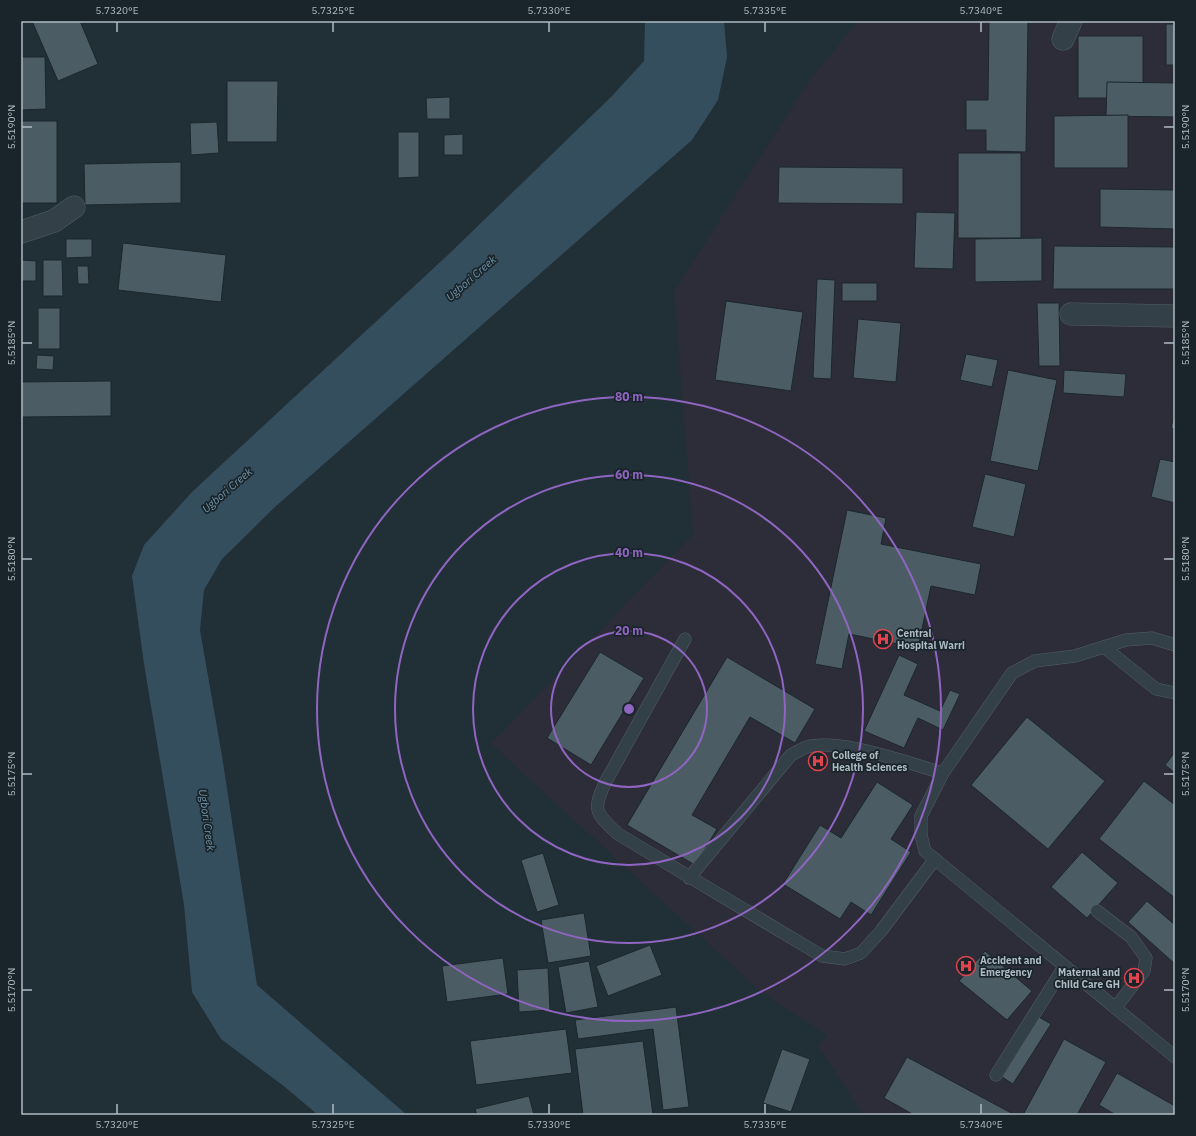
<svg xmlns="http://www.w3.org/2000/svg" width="1196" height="1136" font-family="'IBM Plex Sans',sans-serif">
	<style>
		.medical { fill: #2c2d38 }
		.water { fill: #354e5d }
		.building { fill: #4c5c65; stroke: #1c272d }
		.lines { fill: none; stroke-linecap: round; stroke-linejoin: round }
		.lane-casing { stroke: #525e65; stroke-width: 13 }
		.street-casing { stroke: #525e65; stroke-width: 23 }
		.lane { stroke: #344047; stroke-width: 12 }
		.street { stroke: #344047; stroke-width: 22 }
		.ticks { fill: none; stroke: #aebbc4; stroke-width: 1.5 }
		.ring { fill: none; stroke: #8f65c1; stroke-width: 2 }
		.labels { text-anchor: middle; stroke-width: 3.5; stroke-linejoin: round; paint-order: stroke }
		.poi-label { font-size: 10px; font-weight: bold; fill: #aebbc4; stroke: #1a252b; text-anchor: start }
		.water-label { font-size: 11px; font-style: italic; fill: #7093a7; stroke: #1a252b }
		.centre { fill: #8f65c1; stroke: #1a252b; stroke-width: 2 }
		.ring-label { font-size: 12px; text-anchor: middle; font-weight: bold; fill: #8f65c1; stroke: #1a252b; stroke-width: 3.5; stroke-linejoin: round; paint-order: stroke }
		.neatline { fill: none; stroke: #aebbc4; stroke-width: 1.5 }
		.ticks-label { font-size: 10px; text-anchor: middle; fill: #aebbc4 }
	</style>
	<rect width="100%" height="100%" fill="#212f36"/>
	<!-- medical -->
	<path class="medical" d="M 858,21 L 1175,21 L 1175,1115 L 863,1115 L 818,1046 L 827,1035 L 760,991 L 491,744 L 693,534 L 674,291 L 809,81 Z"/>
	<!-- water -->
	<path class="water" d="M 645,21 L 724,21 L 727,57 L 718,100 L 692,140 L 275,507 L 222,559 L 204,590 L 200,630 L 222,756 L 257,985 L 407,1115 L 318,1115 L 285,1087 L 221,1039 L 192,992 L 184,905 L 144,664 L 132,576 L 144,545 L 192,492 L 450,253 L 612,96 L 644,61 Z"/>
	<!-- building -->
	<g class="building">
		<path d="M 32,21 L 80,21 L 98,64 L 58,81 Z"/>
		<path d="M 989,21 L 1028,21 L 1026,152 L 986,151 L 986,130 L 966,130 L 966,100 L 988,100 Z"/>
		<rect x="1166" y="24" width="9" height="41"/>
		<rect x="1078" y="36" width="65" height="62"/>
		<path d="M 21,57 L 45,57 L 46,109 L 21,110 Z"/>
		<path d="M 227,81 L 278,81 L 277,142 L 227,142 Z"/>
		<path d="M 1107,82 L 1175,83 L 1175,117 L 1106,116 Z"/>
		<path d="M 450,97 L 450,119 L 427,119 L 426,98 Z"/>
		<path d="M 1128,115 L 1128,168 L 1054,168 L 1054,116 Z"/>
		<rect x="21" y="121" width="36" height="82"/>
		<path d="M 217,122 L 219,153 L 191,155 L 190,123 Z"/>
		<path d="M 398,132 L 419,132 L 419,177 L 398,178 Z"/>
		<path d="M 463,134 L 463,155 L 444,155 L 444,135 Z"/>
		<rect x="958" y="153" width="63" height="85"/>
		<path d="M 181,162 L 181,203 L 85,205 L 84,164 Z"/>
		<path d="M 779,167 L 903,168 L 903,204 L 778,203 Z"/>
		<path d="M 1100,189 L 1175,190 L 1175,229 L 1100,227 Z"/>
		<path d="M 916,212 L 955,213 L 953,269 L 914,268 Z"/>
		<path d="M 1042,238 L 1042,281 L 975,282 L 975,239 Z"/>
		<path d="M 66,239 L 92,239 L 92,257 L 66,258 Z"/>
		<path d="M 123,243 L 226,255 L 221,302 L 118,290 Z"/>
		<path d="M 1054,246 L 1175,247 L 1175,289 L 1053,289 Z"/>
		<path d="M 21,260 L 36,261 L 36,281 L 21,281 Z"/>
		<path d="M 43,260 L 62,260 L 63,296 L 43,296 Z"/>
		<path d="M 77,266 L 88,266 L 89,284 L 78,284 Z"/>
		<path d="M 817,279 L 835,280 L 831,379 L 813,378 Z"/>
		<rect x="842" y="283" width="35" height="18"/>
		<path d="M 726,301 L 803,312 L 791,391 L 715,380 Z"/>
		<path d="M 1037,303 L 1059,303 L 1060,366 L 1039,366 Z"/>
		<rect x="38" y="308" width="22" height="41"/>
		<path d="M 858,319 L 901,323 L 896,382 L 853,378 Z"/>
		<path d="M 966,354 L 998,360 L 992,387 L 960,380 Z"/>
		<path d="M 37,355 L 54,356 L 53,370 L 36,369 Z"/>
		<path d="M 1008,370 L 1057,380 L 1038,471 L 990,461 Z"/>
		<path d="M 1064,370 L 1126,374 L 1124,397 L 1063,393 Z"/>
		<path d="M 111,381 L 111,416 L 21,417 L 21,382 Z"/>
		<path d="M 1175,411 L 1175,429 L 1171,428 Z"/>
		<path d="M 1160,459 L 1175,462 L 1175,503 L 1151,497 Z"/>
		<path d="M 985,474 L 1026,484 L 1014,537 L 972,527 Z"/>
		<path d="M 847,510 L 886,518 L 881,544 L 981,564 L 975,595 L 931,586 L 918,648 L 849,634 L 842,669 L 815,664 Z"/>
		<path d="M 600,652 L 644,678 L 591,765 L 547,738 Z"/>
		<path d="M 899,655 L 918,664 L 904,695 L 940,711 L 950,690 L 960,694 L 943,730 L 918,718 L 904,748 L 864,731 Z"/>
		<path d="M 727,657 L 815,709 L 795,743 L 750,717 L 692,815 L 717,829 L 695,865 L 627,825 Z"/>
		<path d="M 1027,717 L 1105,781 L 1048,849 L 971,785 Z"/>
		<path d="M 1175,752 L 1175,773 L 1165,765 Z"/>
		<path d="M 1144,781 L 1175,805 L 1175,898 L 1099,839 Z"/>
		<path d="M 877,782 L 913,805 L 891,839 L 911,852 L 871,915 L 851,902 L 840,919 L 783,884 L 820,825 L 841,838 Z"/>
		<path d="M 1082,852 L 1118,883 L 1087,918 L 1051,887 Z"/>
		<path d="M 543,853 L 559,905 L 537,912 L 521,860 Z"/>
		<path d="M 1147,901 L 1175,925 L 1175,964 L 1128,922 Z"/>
		<path d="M 584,913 L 591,956 L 548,963 L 541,920 Z"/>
		<path d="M 650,945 L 662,975 L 608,996 L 596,966 Z"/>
		<path d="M 985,951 L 1032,991 L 1007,1020 L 959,981 Z"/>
		<path d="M 503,958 L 508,994 L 447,1002 L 442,966 Z"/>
		<path d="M 589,961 L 598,1007 L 566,1013 L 558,967 Z"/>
		<path d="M 548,968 L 550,1010 L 519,1012 L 517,970 Z"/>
		<path d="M 676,1007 L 689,1107 L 663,1110 L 653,1029 L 578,1039 L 575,1020 Z"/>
		<path d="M 1039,1017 L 1051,1024 L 1013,1084 L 1002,1077 Z"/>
		<path d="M 566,1029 L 572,1073 L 476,1085 L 470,1041 Z"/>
		<path d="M 1064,1039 L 1106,1062 L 1077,1115 L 1023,1115 Z"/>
		<path d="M 643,1041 L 653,1115 L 583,1115 L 575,1049 Z"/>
		<path d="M 782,1049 L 810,1059 L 791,1112 L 763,1103 Z"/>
		<path d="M 907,1057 L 1015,1115 L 914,1115 L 884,1098 Z"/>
		<path d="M 1117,1073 L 1175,1106 L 1175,1115 L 1116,1115 L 1099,1105 Z"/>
		<path d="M 529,1096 L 534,1115 L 477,1115 L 475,1109 Z"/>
	</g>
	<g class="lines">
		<!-- lane casing -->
		<g class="lane-casing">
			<g id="lane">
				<path d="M 685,639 L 605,783 C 592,811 596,813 618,834 L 822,956 L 845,959 L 861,953 L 881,931 L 935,859"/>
				<path d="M 1175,645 L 1152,638 L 1126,640 L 1075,656 L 1035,661 L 1012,673 L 943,773 L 921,816 L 921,835 L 925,851 L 1175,1057"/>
				<path d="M 1104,647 L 1156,689 L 1175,693"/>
				<path d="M 689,878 L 791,755 C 795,753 800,750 804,748 C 836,736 910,764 943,773"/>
				<path d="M 1097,911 L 1131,937 L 1146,958 L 1144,971 L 1115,1008"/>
				<path d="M 996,1075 L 1064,967"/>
			</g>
		</g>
		<!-- street casing -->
		<g class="street-casing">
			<g id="street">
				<path d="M 1063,39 L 1071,21"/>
				<path d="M 21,232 L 54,221 L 74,207"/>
				<path d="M 1071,314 L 1175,316"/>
			</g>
		</g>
		<!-- lane -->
		<use href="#lane" class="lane"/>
		<!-- street -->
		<use href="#street" class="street"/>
	</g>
	<!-- ticks -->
	<path class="ticks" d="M 117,22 L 117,32M 333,22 L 333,32M 549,22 L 549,32M 765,22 L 765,32M 981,22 L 981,32M 22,127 L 32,127M 1164,127 L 1174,127M 22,343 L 32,343M 1164,343 L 1174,343M 22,559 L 32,559M 1164,559 L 1174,559M 22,774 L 32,774M 1164,774 L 1174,774M 22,990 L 32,990M 1164,990 L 1174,990M 117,1104 L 117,1114M 333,1104 L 333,1114M 549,1104 L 549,1114M 765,1104 L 765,1114M 981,1104 L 981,1114"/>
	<!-- distance rings -->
	<g class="ring">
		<circle cx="629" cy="709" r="78"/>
		<circle cx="629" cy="709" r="156"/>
		<circle cx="629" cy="709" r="234"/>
		<circle cx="629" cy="709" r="312"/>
	</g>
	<!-- icons -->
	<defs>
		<g id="hospital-ring" transform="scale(1)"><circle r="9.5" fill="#1a252b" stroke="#e0444e" stroke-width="1.5"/><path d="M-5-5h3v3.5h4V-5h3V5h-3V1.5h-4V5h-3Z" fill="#e0444e"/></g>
	</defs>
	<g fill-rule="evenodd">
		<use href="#hospital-ring" x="883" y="639"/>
		<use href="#hospital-ring" x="818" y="761"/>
		<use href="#hospital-ring" x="966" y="966"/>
		<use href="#hospital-ring" x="1134" y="978"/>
	</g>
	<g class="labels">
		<!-- poi labels -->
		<g class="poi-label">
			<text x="897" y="637">Central<tspan x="897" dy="12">Hospital Warri</tspan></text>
			<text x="832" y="759">College of<tspan x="832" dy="12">Health Sciences</tspan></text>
			<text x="980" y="964">Accident and<tspan x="980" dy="12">Emergency</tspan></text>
			<text x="1120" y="976" text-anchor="end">Maternal and<tspan x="1120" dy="12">Child Care GH</tspan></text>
		</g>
		<!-- water labels -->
		<g class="water-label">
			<text transform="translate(471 278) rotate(-41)" y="4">Ugbori Creek</text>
			<text transform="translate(227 490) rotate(-41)" y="4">Ugbori Creek</text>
			<text transform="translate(207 820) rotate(82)" y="4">Ugbori Creek</text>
		</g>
	</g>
	<circle cx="629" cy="709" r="6" class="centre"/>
	<g class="ring-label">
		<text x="629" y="401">80 m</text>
		<text x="629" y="479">60 m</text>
		<text x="629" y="557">40 m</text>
		<text x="629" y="635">20 m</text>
	</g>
	<!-- border -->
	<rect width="1196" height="1136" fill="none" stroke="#1a252b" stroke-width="44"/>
	<rect x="22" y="22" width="1152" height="1092" class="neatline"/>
	<g class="ticks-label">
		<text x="117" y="14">5.7320°E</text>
		<text x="333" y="14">5.7325°E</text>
		<text x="549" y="14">5.7330°E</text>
		<text x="765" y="14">5.7335°E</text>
		<text x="981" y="14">5.7340°E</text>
		<text transform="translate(11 127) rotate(-90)" y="4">5.5190°N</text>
		<text transform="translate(1185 127) rotate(-90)" y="4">5.5190°N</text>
		<text transform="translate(11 343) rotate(-90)" y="4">5.5185°N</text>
		<text transform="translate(1185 343) rotate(-90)" y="4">5.5185°N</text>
		<text transform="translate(11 559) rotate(-90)" y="4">5.5180°N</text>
		<text transform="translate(1185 559) rotate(-90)" y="4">5.5180°N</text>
		<text transform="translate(11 774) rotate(-90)" y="4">5.5175°N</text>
		<text transform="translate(1185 774) rotate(-90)" y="4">5.5175°N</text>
		<text transform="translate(11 990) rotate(-90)" y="4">5.5170°N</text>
		<text transform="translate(1185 990) rotate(-90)" y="4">5.5170°N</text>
		<text x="117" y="1128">5.7320°E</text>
		<text x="333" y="1128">5.7325°E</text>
		<text x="549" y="1128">5.7330°E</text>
		<text x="765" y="1128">5.7335°E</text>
		<text x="981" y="1128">5.7340°E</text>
	</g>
</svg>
